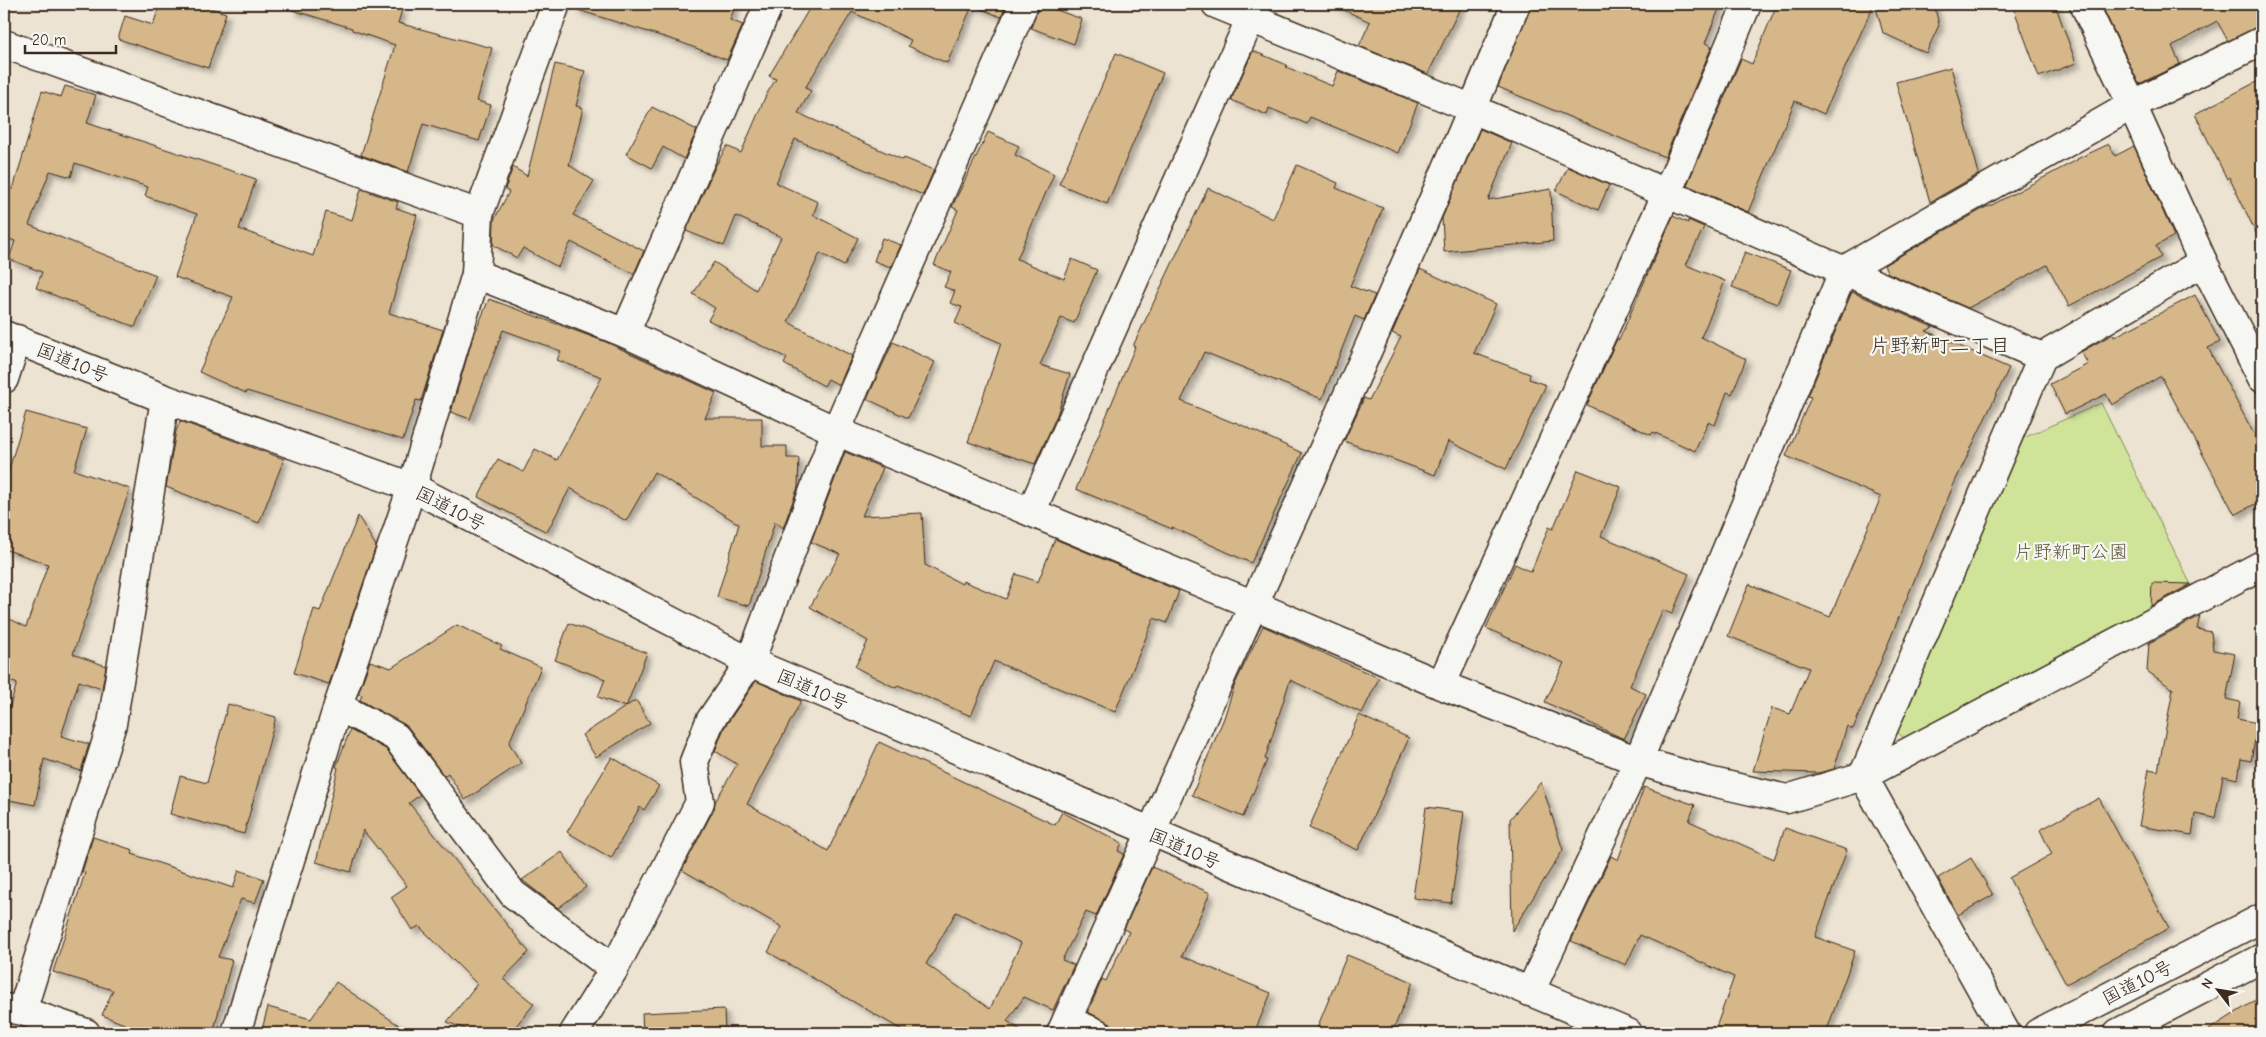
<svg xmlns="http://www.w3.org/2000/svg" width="2266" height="1037" font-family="'Comic Neue','Klee One',sans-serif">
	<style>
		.green { fill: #cfe499; stroke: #85875c }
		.building { fill: #d5b789; stroke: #3b2a1e; fill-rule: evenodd; filter: url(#shadow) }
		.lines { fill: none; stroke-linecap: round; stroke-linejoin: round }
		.minor-casing { stroke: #3b2a1e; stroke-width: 31 }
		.highway-casing { stroke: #3b2a1e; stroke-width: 31 }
		.minor { stroke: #f6f6f2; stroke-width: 28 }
		.highway { stroke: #f6f6f2; stroke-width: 28 }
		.labels { text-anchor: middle; stroke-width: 4.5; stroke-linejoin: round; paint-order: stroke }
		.street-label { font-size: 19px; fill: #3b2a1e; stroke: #f6f6f2 }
		.park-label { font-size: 19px; fill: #60583d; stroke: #f6f6f2 }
		.neighbourhood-label { font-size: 20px; fill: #3b2a1e; stroke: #f6f6f2 }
	</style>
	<defs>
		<filter id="shadow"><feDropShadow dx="4.5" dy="4.5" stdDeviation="2.5" flood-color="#0004"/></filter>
	</defs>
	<rect width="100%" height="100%" fill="#ece3d2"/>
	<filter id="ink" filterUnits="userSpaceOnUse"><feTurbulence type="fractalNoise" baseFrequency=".02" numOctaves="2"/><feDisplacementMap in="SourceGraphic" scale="10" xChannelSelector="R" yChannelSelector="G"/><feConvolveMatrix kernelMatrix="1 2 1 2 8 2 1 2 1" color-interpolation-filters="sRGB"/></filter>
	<g filter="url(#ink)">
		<!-- green -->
		<path class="green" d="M 2101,403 L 2194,591 L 1906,740 L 1893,728 L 2019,440 Z"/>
		<!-- building -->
		<g class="building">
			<path d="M 160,4 L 197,4 L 226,13 L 208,68 L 118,39 L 125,16 L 153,25 Z"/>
			<path d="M 293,4 L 384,4 L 402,10 L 398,23 L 492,48 L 477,101 L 491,105 L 479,141 L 423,124 L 408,172 L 361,155 L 395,45 L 352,30 L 352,28 L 292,10 Z"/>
			<path d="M 576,4 L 736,4 L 730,20 L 743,25 L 727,60 L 680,42 L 575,9 Z"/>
			<path d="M 812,4 L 973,4 L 947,63 L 908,46 L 911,40 L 852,12 L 805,88 L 811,91 L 798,113 L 903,160 L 904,158 L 934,170 L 923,195 L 795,139 L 776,183 L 818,202 L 813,215 L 858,238 L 844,266 L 820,253 L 788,322 L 852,356 L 839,385 L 828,379 L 824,386 L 784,364 L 787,358 L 708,320 L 715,308 L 693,294 L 714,262 L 756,290 L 781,237 L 736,216 L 724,246 L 686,231 L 716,165 L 727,146 L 741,153 L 766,95 L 776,79 L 769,76 Z"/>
			<path d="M 974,4 L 1007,4 L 1001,17 L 974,6 Z"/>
			<path d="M 1039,4 L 1082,19 L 1074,44 L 1031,28 Z"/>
			<path d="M 1331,4 L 1462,4 L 1428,74 L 1359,46 L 1370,22 Z"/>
			<path d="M 1531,4 L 1721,4 L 1705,43 L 1712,46 L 1665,157 L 1498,87 Z"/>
			<path d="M 1777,4 L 1874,4 L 1824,114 L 1795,101 L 1748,212 L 1687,185 L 1741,59 L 1752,64 Z"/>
			<path d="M 1875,4 L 1934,4 L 1939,25 L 1926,53 L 1883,33 Z"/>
			<path d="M 2012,4 L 2055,4 L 2076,63 L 2039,77 Z"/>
			<path d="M 2101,4 L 2262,4 L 2262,26 L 2228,41 L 2217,21 L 2172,46 L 2180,64 L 2139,84 Z"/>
			<path d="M 1253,51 L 1287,65 L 1286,67 L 1332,86 L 1338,71 L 1418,103 L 1398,153 L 1310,117 L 1307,124 L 1269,108 L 1267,115 L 1231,100 Z"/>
			<path d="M 1116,53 L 1163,73 L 1107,204 L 1059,184 Z"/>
			<path d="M 555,64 L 585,71 L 576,106 L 583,108 L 569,165 L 594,181 L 573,215 L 644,251 L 634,274 L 571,242 L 558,267 L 523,248 L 517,258 L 493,245 L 494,220 L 509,192 L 505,189 L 513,167 L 527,176 Z"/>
			<path d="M 1951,67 L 1979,174 L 1930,202 L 1896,82 Z"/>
			<path d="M 2262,79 L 2262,245 L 2229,177 L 2227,179 L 2195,114 Z"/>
			<path d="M 65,86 L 96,95 L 87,123 L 256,179 L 239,229 L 313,256 L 326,212 L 352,220 L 361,189 L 398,202 L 396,208 L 417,215 L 389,313 L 443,330 L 421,401 L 416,400 L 403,440 L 247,391 L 246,393 L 199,372 L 233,297 L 175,277 L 197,214 L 145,196 L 148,187 L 75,163 L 71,177 L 50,171 L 29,225 L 156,275 L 135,327 L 36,288 L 42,272 L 9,259 L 15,241 L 4,237 L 4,185 L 13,189 L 42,91 L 61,97 Z"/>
			<path d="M 652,107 L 697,130 L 684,159 L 663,147 L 652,168 L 626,154 Z"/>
			<path d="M 1480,129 L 1512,143 L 1488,200 L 1551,189 L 1553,241 L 1444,252 L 1442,218 Z"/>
			<path d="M 988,132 L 1019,146 L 1015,155 L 1054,174 L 1017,259 L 1064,279 L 1072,259 L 1097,270 L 1074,323 L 1061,318 L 1040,365 L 1070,374 L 1057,415 L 1035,464 L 968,442 L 1001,343 L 955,323 L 962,307 L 950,303 L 955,291 L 944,287 L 951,272 L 934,265 L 958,210 L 952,207 Z"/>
			<path d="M 2109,144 L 2115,156 L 2134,146 L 2174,236 L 2156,246 L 2161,257 L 2069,306 L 2047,265 L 1968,308 L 1888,273 L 1884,265 L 1988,206 L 1988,207 L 2077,160 L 2077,159 Z"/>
			<path d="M 1297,165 L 1338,183 L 1336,188 L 1383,208 L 1350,286 L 1375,295 L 1364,320 L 1355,316 L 1322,399 L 1204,352 L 1181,401 L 1234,423 L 1235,422 L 1302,453 L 1251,563 L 1172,527 L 1172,529 L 1076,489 L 1135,347 L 1133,346 L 1208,188 L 1273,219 Z"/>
			<path d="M 1568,167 L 1609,185 L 1598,210 L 1556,191 Z"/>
			<path d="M 1673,216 L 1688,223 L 1688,220 L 1704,227 L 1686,265 L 1725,281 L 1701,337 L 1746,359 L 1732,394 L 1727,392 L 1715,425 L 1708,422 L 1695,451 L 1653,432 L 1651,435 L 1587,405 L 1617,339 L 1619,340 Z"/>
			<path d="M 882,238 L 901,245 L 891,267 L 874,261 Z"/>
			<path d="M 1745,252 L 1791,270 L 1777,304 L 1732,287 Z"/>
			<path d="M 1420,269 L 1496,304 L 1474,353 L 1530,374 L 1529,379 L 1546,385 L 1506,469 L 1448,441 L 1435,475 L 1344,441 L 1364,398 L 1369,400 L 1401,337 L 1392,333 Z"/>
			<path d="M 1852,292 L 1933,327 L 1926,331 L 2009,368 L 1953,486 L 1853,729 L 1847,726 L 1834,769 L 1818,773 L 1753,771 L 1772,708 L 1790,714 L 1809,668 L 1728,636 L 1749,584 L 1830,617 L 1881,497 L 1786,456 L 1811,397 L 1808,396 Z"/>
			<path d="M 2195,295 L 2220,342 L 2208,348 L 2262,449 L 2262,500 L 2235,515 L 2161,376 L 2112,405 L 2106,394 L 2065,414 L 2050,384 L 2088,364 L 2081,352 L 2113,334 L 2114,337 Z"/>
			<path d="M 489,299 L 606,342 L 716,393 L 705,418 L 762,418 L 762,446 L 787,446 L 787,458 L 799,458 L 798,487 L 783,528 L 775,521 L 749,606 L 717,597 L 739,524 L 654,472 L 626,521 L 570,488 L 547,532 L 478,497 L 498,459 L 523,472 L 535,449 L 557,460 L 602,377 L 557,360 L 561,351 L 503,330 L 470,419 L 451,412 L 472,340 Z"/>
			<path d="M 893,342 L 935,362 L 908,418 L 867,399 Z"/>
			<path d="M 26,412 L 87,429 L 74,470 L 130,489 L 73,654 L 106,666 L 102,689 L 79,681 L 61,736 L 89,744 L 81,771 L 44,759 L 35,805 L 4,799 L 4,724 L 17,683 L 7,682 L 8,673 L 4,672 L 4,616 L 26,627 L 48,564 L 4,549 L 4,486 Z"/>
			<path d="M 180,421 L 284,459 L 259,523 L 166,487 L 176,431 Z"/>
			<path d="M 845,452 L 883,468 L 862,516 L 922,513 L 925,565 L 962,584 L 963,581 L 1006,599 L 1016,574 L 1038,582 L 1055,539 L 1179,591 L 1167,623 L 1154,618 L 1115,712 L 994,661 L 971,716 L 898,685 L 896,688 L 855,667 L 868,641 L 810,607 L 840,554 L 811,542 Z"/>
			<path d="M 1578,470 L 1621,487 L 1601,536 L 1689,574 L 1672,614 L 1663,610 L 1630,686 L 1646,694 L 1624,739 L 1545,702 L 1564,663 L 1486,628 L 1515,564 L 1531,572 L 1549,527 L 1553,529 Z"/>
			<path d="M 358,516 L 376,546 L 329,684 L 294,673 L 314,609 L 320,611 Z"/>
			<path d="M 2152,583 L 2191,584 L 2151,606 Z"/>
			<path d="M 2200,616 L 2197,629 L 2211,632 L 2213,650 L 2235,654 L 2226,699 L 2240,702 L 2237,719 L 2258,723 L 2251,761 L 2241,759 L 2238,779 L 2223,776 L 2215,818 L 2195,814 L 2192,835 L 2139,826 L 2149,769 L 2158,771 L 2173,689 L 2147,671 L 2149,643 Z"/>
			<path d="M 569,623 L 647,653 L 626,707 L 598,697 L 605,679 L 555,660 Z"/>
			<path d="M 457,625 L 502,646 L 500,649 L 541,667 L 509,743 L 521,763 L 465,800 L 448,773 L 444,776 L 408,727 L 360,700 L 362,695 L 358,694 L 370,661 L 391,668 Z"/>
			<path d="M 1263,626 L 1379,678 L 1362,713 L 1290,680 L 1265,759 L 1267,760 L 1243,817 L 1192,795 L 1224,718 L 1235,684 Z"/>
			<path d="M 756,681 L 801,701 L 747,804 L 828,851 L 879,742 L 1055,825 L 1062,812 L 1122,843 L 1118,851 L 1124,854 L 1096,916 L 1086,912 L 1062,960 L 1074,965 L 1053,1010 L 1024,997 L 1007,1021 L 1025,1033 L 907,1033 L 768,952 L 782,927 L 682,870 L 714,809 L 715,802 L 737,764 L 715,751 L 724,728 ZM 956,912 L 1021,943 L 990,1009 L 926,964 Z"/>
			<path d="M 636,700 L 650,723 L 596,757 L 582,735 Z"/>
			<path d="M 228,704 L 276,717 L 244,834 L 170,814 L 180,776 L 207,783 Z"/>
			<path d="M 1359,715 L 1409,738 L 1358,850 L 1309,828 Z"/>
			<path d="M 350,730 L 386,749 L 420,795 L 409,803 L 529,952 L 503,979 L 534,1004 L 510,1033 L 475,1033 L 447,1022 L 477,984 L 419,926 L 412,930 L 391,897 L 407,886 L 363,830 L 351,872 L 316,862 L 338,768 L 336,767 Z"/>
			<path d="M 612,757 L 659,786 L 644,810 L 640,807 L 611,858 L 567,832 Z"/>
			<path d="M 1541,782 L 1563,850 L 1512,931 L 1510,819 Z"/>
			<path d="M 1644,787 L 1695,805 L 1689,821 L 1774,859 L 1785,828 L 1847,850 L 1815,937 L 1855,951 L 1826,1033 L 1714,1033 L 1734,977 L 1640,935 L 1626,965 L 1571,941 L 1611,856 L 1618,860 Z"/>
			<path d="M 2099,798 L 2169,928 L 2066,984 L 2009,878 L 2052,854 L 2040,830 Z"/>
			<path d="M 1426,807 L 1464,812 L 1451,903 L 1413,898 Z"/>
			<path d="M 93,837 L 133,850 L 132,854 L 233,888 L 239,870 L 264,879 L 255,903 L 241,899 L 218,957 L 232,960 L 213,1033 L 146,1033 L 102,1015 L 113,990 L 53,972 L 85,873 L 82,872 Z"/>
			<path d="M 562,852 L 586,887 L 558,908 L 522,880 Z"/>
			<path d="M 1971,858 L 1993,895 L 1958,915 L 1938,878 Z"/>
			<path d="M 1152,867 L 1210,893 L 1182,956 L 1271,993 L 1254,1033 L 1128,1033 L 1088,1012 L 1102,979 L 1106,981 L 1129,932 L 1124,929 Z"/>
			<path d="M 1347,955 L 1413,982 L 1392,1033 L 1315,1033 Z"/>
			<path d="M 336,982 L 410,1033 L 261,1033 L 268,1007 L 311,1019 Z"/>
			<path d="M 2262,996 L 2262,1033 L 2204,1033 Z"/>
			<path d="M 724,1009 L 725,1033 L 643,1033 L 642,1013 Z"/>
		</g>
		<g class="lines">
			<!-- minor casing -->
			<g class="minor-casing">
				<g id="minor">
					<path d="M 1216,4 L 1473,109 L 2042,357"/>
					<path d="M 2084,4 L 2132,105 L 2203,262 L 2262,378"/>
					<path d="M 4,44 L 479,214"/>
					<path d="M 476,274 L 625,333 L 836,431 L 1254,605 L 1441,685 L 1638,761 L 1708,781 L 1787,799 L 1863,776 L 2262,565"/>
					<path d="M 625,333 L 769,4"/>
					<path d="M 4,379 L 17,339"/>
					<path d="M 1031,512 L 1257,4"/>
					<path d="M 1441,685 L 1667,193 L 1747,4"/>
					<path d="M 338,706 L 396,737 L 513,894 L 614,969"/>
					<path d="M 1863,776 L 2042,357 L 2203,262"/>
					<path d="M 1863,776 L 2006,1033"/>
					<path d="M 1530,992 L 1638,761 L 1844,270 L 2132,105 L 2262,41"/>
					<path d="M 5,1008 L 22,1011 L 86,1033"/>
					<path d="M 22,1011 L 112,724 L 165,399"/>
					<path d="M 1067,1020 L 1097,1033"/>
					<path d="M 236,1033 L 338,706 L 412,487 L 476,274 L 479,214 L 556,4"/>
					<path d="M 574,1033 L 614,969 L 700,802 L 694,762 L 710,721 L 750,662 L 836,431 L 1024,4"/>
					<path d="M 1061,1033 C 1213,690 1373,351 1516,4"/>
				</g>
			</g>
			<!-- highway casing -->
			<g class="highway-casing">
				<g id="highway">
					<path d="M 4,335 L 165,399 L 412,487 L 750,662 L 1628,1033"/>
					<path d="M 2038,1033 L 2262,918"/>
					<path d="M 2118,1033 L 2262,958"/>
				</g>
			</g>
			<!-- minor -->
			<use href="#minor" class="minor"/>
			<!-- highway -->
			<use href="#highway" class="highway"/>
		</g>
	</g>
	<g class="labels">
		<!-- street labels -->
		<g class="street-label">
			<text transform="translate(73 362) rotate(22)" y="7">国道10号</text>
			<text transform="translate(451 508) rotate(27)" y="7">国道10号</text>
			<text transform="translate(813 689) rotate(23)" y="7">国道10号</text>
			<text transform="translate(1185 848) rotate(23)" y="7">国道10号</text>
			<text transform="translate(2137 982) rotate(-27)" y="7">国道10号</text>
		</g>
		<!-- park labels -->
		<g class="park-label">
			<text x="2071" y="558">片野新町公園</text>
		</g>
		<!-- neighbourhood labels -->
		<g class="neighbourhood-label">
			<text x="1940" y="352">片野新町二丁目</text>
		</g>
	</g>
	<!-- margin -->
	<rect width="2266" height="1037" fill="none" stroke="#f6f6f2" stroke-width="20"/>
	<rect x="10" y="10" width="2246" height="1017" fill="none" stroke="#3b2a1e" stroke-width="2" filter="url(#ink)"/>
	<!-- north arrow -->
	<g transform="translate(2218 990) rotate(301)" stroke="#f6f6f2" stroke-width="4" paint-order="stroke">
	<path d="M0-4L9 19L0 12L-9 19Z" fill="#3b2a1e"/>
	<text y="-8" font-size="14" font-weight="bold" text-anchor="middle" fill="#3b2a1e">N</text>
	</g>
	<!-- scale -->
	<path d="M25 45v8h91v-8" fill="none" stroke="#3b2a1e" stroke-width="2.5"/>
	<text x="32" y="45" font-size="15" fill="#3b2a1e" stroke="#f6f6f2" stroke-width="4" paint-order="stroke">20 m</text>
</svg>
